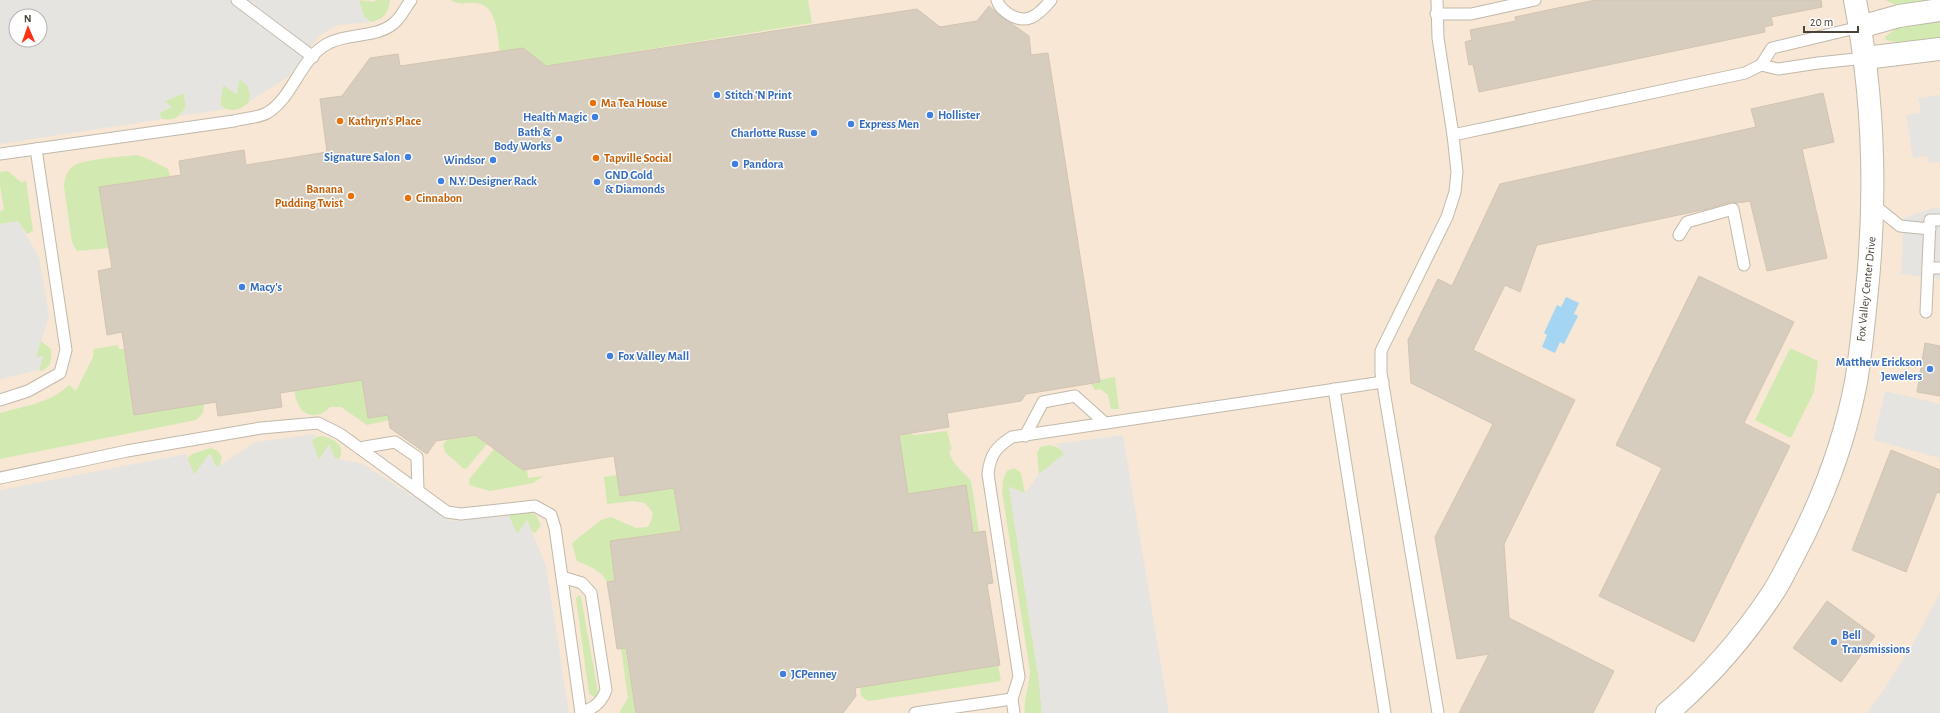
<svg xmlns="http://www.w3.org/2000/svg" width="1940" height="713" font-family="'Alegreya Sans',sans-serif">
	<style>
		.commercial { fill: #f7e7d4; fill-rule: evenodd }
		.green { fill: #d2eab1 }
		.parking { fill: #e6e4e1; fill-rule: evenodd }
		.water { fill: #a4d5f3 }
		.building { fill: #d7cdbe; stroke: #d2c4b1 }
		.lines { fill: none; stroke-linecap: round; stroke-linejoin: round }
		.service-casing { stroke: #c1b9ab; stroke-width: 13 }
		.minor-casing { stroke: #c1b9ab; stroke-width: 24 }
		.service { stroke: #fff; stroke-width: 11 }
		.minor { stroke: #fff; stroke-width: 22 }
		.shop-dot { fill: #3f7fe0; stroke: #fff; stroke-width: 1.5 }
		.food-dot { fill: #e8710a; stroke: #fff; stroke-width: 1.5 }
		.labels { text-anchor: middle; stroke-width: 3; stroke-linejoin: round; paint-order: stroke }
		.shop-label { font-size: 12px; font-weight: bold; fill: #366cbe; stroke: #fff; text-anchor: start }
		.food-label { font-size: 12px; font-weight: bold; fill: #c56008; stroke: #fff; text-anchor: start }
		.street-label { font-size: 12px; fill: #494237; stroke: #fff }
	</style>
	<rect width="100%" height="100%" fill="#f5f1e9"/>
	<!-- commercial -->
	<path class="commercial" d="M 0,0 L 1940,0 L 1940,713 L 0,713 ZM 16,16 L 40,16 L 40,40 L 16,40 Z"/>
	<!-- green -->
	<g class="green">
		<path d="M 359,0 L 375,2 L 375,0 L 390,0 C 388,14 384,19 371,22 L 364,17 Z"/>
		<path d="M 451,0 L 808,0 L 812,23 L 546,66 L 523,48 L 500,52 C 497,36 498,4 475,3 C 466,2 460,6 451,0 Z"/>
		<path d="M 1885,0 L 1937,0 L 1896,5 Z"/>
		<path d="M 1940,20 L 1940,39 L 1904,44 L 1886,40 L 1885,37 L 1898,27 Z"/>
		<path d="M 239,79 L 248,86 L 250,95 L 249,102 C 240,111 230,113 220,105 L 223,85 L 237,94 Z"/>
		<path d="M 184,93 L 186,107 C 179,117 175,121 162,119 L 159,113 L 171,107 L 165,101 Z"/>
		<path d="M 136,155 C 143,156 161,165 168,169 L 170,176 L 100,187 L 109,248 L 77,251 L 72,242 L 64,186 C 65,178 67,171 73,166 C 84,159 121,157 136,155 Z"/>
		<path d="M 8,171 L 22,183 L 26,180 L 33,231 L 27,234 L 18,221 L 0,224 L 0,211 L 4,210 L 0,185 L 0,172 Z"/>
		<path d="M 41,341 L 51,349 C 52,359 52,367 41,371 L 39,370 L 43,356 L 35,358 Z"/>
		<path d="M 118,345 L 119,349 L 124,349 L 135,415 L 204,404 L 203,413 L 196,420 L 0,459 L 0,413 C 24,406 51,403 69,385 L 76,391 L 93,357 L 94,349 Z"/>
		<path d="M 1790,348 L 1818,361 L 1814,392 L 1791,438 L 1755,420 Z"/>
		<path d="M 1115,377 L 1119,409 L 1111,409 L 1108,395 L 1100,389 L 1095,390 L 1091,384 L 1099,383 L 1099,380 Z"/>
		<path d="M 362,380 L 368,418 L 388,415 L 389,420 L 367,425 L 341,407 L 330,407 C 321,418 304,418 298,404 C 296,400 295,395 294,391 Z"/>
		<path d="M 947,431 L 952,450 L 949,451 C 953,466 961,469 970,480 C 973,485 977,524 979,532 L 973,533 L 966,485 L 908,494 L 899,434 L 910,433 L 914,435 Z"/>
		<path d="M 475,435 L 487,444 L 467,468 L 464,469 L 445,452 L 443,445 L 447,440 Z"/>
		<path d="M 321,436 C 333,438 347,445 339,459 L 319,460 L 312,442 L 314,438 Z"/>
		<path d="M 1050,445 L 1059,448 L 1065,454 L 1039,474 L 1037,453 L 1040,447 Z"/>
		<path d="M 211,448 L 218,451 L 222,457 L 220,465 L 217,468 L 210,454 L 194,475 L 187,458 L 192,454 Z"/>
		<path d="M 494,449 L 523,470 L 527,469 L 528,478 L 544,476 L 533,483 L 490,491 L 469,485 L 470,478 Z"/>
		<path d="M 1014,468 L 1021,473 L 1025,493 L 1009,487 L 1039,681 L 1042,713 L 1025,713 C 1023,698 1030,685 1030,671 L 1002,491 L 1003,480 L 1007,471 Z"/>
		<path d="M 617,475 L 674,488 L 681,531 L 610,541 L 615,581 L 607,582 C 601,570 589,566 577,561 L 572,543 L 601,520 L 611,517 L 636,528 L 648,527 L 651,521 L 653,513 L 645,503 L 633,501 L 607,504 L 604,477 Z"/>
		<path d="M 529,512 L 536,515 L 541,525 L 535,533 L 532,532 L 528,521 L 517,534 L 509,517 L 512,514 Z"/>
		<path d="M 579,595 L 581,597 L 598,692 L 595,697 L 589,694 L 576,598 Z"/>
		<path d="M 621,648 L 625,648 L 636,713 L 619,713 L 628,698 Z"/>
		<path d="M 998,665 L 1001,681 L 868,701 L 861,696 L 860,687 Z"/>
	</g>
	<!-- parking -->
	<g class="parking">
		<path d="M 0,0 L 359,0 L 364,17 L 371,22 L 338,25 L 319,36 L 288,77 L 249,102 L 250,95 L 248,86 L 239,79 L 237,94 L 223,85 L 220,105 L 226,109 L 180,116 L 186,107 L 184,93 L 165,101 L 172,107 L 159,113 L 162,119 L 0,144 ZM 16,16 L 40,16 L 40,40 L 16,40 Z"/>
		<path d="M 1940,95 L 1940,162 L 1929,163 L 1927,156 L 1913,158 L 1906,115 L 1921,113 L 1918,98 Z"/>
		<path d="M 1932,208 L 1940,208 L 1940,279 L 1901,274 L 1904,218 Z"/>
		<path d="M 18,221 L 39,257 L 49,317 L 36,357 L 43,356 L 39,370 L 0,379 L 0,224 Z"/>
		<path d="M 1885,391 L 1940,404 L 1940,458 L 1874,440 Z"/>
		<path d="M 316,434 L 312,442 L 319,460 L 329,444 L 335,458 L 363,464 L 452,521 L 509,516 L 517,534 L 527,520 L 546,566 L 569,713 L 0,713 L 0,490 L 186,454 L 194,475 L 209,454 L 217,467 L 256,442 Z"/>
		<path d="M 1123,435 L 1169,713 L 1042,713 L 1039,681 L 1009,487 L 1025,493 L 1039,474 L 1064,454 L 1056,444 Z"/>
		<path d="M 1940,593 L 1940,713 L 1867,713 L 1887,685 L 1914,642 Z"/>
	</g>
	<!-- water -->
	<path class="water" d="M 1566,297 L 1579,303 L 1574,314 L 1578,316 L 1564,344 L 1560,342 L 1555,353 L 1542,347 L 1547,335 L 1544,333 L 1557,305 L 1561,307 Z"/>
	<!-- building -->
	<g class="building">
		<path d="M 1595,0 L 1821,0 L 1822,7 L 1771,17 L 1773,25 L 1764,27 L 1765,32 L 1479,92 L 1473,64 L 1469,65 L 1465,42 L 1472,40 L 1470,30 L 1516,21 L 1515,17 Z"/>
		<path d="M 989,6 L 1002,17 L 1029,36 L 1031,55 L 1048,53 L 1100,382 L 1026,394 L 1021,401 L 947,413 L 949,427 L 899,435 L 908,494 L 966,485 L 973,533 L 985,531 L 993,583 L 987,584 L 1000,665 L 855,688 L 856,696 L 843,713 L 636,713 L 626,648 L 617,649 L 611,607 L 607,582 L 615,581 L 610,541 L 681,531 L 674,488 L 620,496 L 614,456 L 523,470 L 475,435 L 436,441 L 427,454 L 390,428 L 388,415 L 368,418 L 362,380 L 280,393 L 282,407 L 218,416 L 216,402 L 134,415 L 122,332 L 107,335 L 98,271 L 112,268 L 99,187 L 181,175 L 179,161 L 244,150 L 246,165 L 327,152 L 320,99 L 342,96 L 370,58 L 398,54 L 400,66 L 523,48 L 546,66 L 917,9 L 940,27 L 977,21 Z"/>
		<path d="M 1823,93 L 1834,142 L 1802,149 L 1827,258 L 1767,271 L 1750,201 L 1737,203 L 1731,202 L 1707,209 L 1537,245 L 1520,292 L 1505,285 L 1473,350 L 1575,400 L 1504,544 L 1509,618 L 1614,671 L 1593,713 L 1459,713 L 1489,654 L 1457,659 L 1435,537 L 1493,424 L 1411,383 L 1408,340 L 1438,279 L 1452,286 L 1500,184 L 1756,127 L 1751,109 Z"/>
		<path d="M 1699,276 L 1794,322 L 1744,423 L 1790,446 L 1694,642 L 1599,596 L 1662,468 L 1616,445 Z"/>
		<path d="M 1925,343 L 1940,346 L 1940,396 L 1917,392 Z"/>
		<path d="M 1891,450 L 1940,470 L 1940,493 L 1937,492 L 1906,572 L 1852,550 Z"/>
		<path d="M 1827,601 L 1875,636 L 1841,682 L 1793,648 Z"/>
	</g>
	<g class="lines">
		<!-- service casing -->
		<g class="service-casing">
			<g id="service">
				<path d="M 237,0 L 313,57"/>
				<path d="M 997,0 C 999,6 1001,8 1006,12 C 1025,27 1038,16 1051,0"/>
				<path d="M 1437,0 L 1438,38 L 1453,135 L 1457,172 L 1455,192 L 1447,217 L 1381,351 L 1381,373 L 1438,713"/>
				<path d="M 1436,14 L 1471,14 L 1535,0"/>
				<path d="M 1761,65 L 1778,69 L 1818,63 L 1865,58"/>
				<path d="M 1453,135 L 1745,73 L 1761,65 L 1772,48 L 1860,27"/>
				<path d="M 0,154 L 234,121 C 244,118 258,118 267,113 C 294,97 300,57 329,43 C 348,33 375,38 393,24 C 401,18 405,8 411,0"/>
				<path d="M 1874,205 L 1900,226 L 1930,229"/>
				<path d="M 1679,235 L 1687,222 L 1733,209 L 1744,265"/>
				<path d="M 1928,268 L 1940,268"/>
				<path d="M 1926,312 L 1930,220 L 1940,220"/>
				<path d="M 1334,389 L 1385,713"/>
				<path d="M 0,400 L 28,391 L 60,373 L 66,350 L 36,149"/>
				<path d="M 1025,436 L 1043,402 L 1075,396 L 1105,423"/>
				<path d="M 359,448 L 395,442 L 417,457 L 418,491"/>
				<path d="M 0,478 L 127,451 L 261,428 L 318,423 L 340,434 L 447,512 L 461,514 L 535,506 L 551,515 L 555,528 L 581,713"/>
				<path d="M 562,577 L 582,583 L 591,593 L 606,690 C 602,702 594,709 581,712"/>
				<path d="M 915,713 L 1012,699"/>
				<path d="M 1014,713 L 1012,699 L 1019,677 L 988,474 C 990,455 996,447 1012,437 L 1383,382"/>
			</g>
		</g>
		<!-- minor casing -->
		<g class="minor-casing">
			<g id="minor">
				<path d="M 1860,27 L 1899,16 L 1940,10"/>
				<path d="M 1865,58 L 1940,49"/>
				<path d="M 1667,713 C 1707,679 1743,638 1772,594 C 1779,584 1785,571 1791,560 C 1821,504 1844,445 1856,382 C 1861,352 1864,320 1867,290 C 1877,191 1874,98 1855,0"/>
			</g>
		</g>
		<!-- service -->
		<use href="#service" class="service"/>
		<!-- minor -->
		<use href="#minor" class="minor"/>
	</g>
	<!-- markers -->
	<g class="shop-dot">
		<circle cx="717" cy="95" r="4"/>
		<circle cx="930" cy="115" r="4"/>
		<circle cx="595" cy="117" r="4"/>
		<circle cx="851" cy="124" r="4"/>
		<circle cx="814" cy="133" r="4"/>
		<circle cx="559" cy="139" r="4"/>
		<circle cx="408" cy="157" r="4"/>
		<circle cx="493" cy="160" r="4"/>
		<circle cx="735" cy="164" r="4"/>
		<circle cx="441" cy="181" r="4"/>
		<circle cx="597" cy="182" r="4"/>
		<circle cx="242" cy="287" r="4"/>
		<circle cx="610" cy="356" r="4"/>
		<circle cx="1930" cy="369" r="4"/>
		<circle cx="1834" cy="642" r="4"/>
		<circle cx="783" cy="674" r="4"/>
	</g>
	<g class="food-dot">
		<circle cx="593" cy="103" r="4"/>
		<circle cx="340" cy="121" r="4"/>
		<circle cx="596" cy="158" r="4"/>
		<circle cx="351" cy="196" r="4"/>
		<circle cx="408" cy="198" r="4"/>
	</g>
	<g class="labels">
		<!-- shop labels -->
		<g class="shop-label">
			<text x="725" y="99">Stitch 'N Print</text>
			<text x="938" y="119">Hollister</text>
			<text x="587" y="121" text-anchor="end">Health Magic</text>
			<text x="859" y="128">Express Men</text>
			<text x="551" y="136" text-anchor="end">Bath &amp;<tspan x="551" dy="14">Body Works</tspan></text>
			<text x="806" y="137" text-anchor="end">Charlotte Russe</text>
			<text x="400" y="161" text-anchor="end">Signature Salon</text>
			<text x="485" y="164" text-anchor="end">Windsor</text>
			<text x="743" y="168">Pandora</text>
			<text x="605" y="179">GND Gold<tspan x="605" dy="14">&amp; Diamonds</tspan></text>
			<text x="449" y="185">N.Y. Designer Rack</text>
			<text x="250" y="291">Macy's</text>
			<text x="618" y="360">Fox Valley Mall</text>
			<text x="1922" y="366" text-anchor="end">Matthew Erickson<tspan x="1922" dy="14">Jewelers</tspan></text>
			<text x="1842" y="639">Bell<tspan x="1842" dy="14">Transmissions</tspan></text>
			<text x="791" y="678">JCPenney</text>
		</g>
		<!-- food labels -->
		<g class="food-label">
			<text x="601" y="107">Ma Tea House</text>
			<text x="348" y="125">Kathryn's Place</text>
			<text x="604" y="162">Tapville Social</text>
			<text x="343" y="193" text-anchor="end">Banana<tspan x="343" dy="14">Pudding Twist</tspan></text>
			<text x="416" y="202">Cinnabon</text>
		</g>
		<!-- street labels -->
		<g class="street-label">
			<text transform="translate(1866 289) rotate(-84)" y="4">Fox Valley Center Drive</text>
		</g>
	</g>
	<!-- north arrow -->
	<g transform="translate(28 28) rotate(358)"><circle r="19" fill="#ffffff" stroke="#b6b3af"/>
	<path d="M0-3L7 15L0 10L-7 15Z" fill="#ff3216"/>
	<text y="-6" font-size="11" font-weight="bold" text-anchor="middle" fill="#494237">N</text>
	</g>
	<!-- scale -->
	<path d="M1804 26v6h54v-6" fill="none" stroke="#494237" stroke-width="2"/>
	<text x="1810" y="26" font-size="12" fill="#494237" stroke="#ffffff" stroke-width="3" paint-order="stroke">20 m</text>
</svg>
